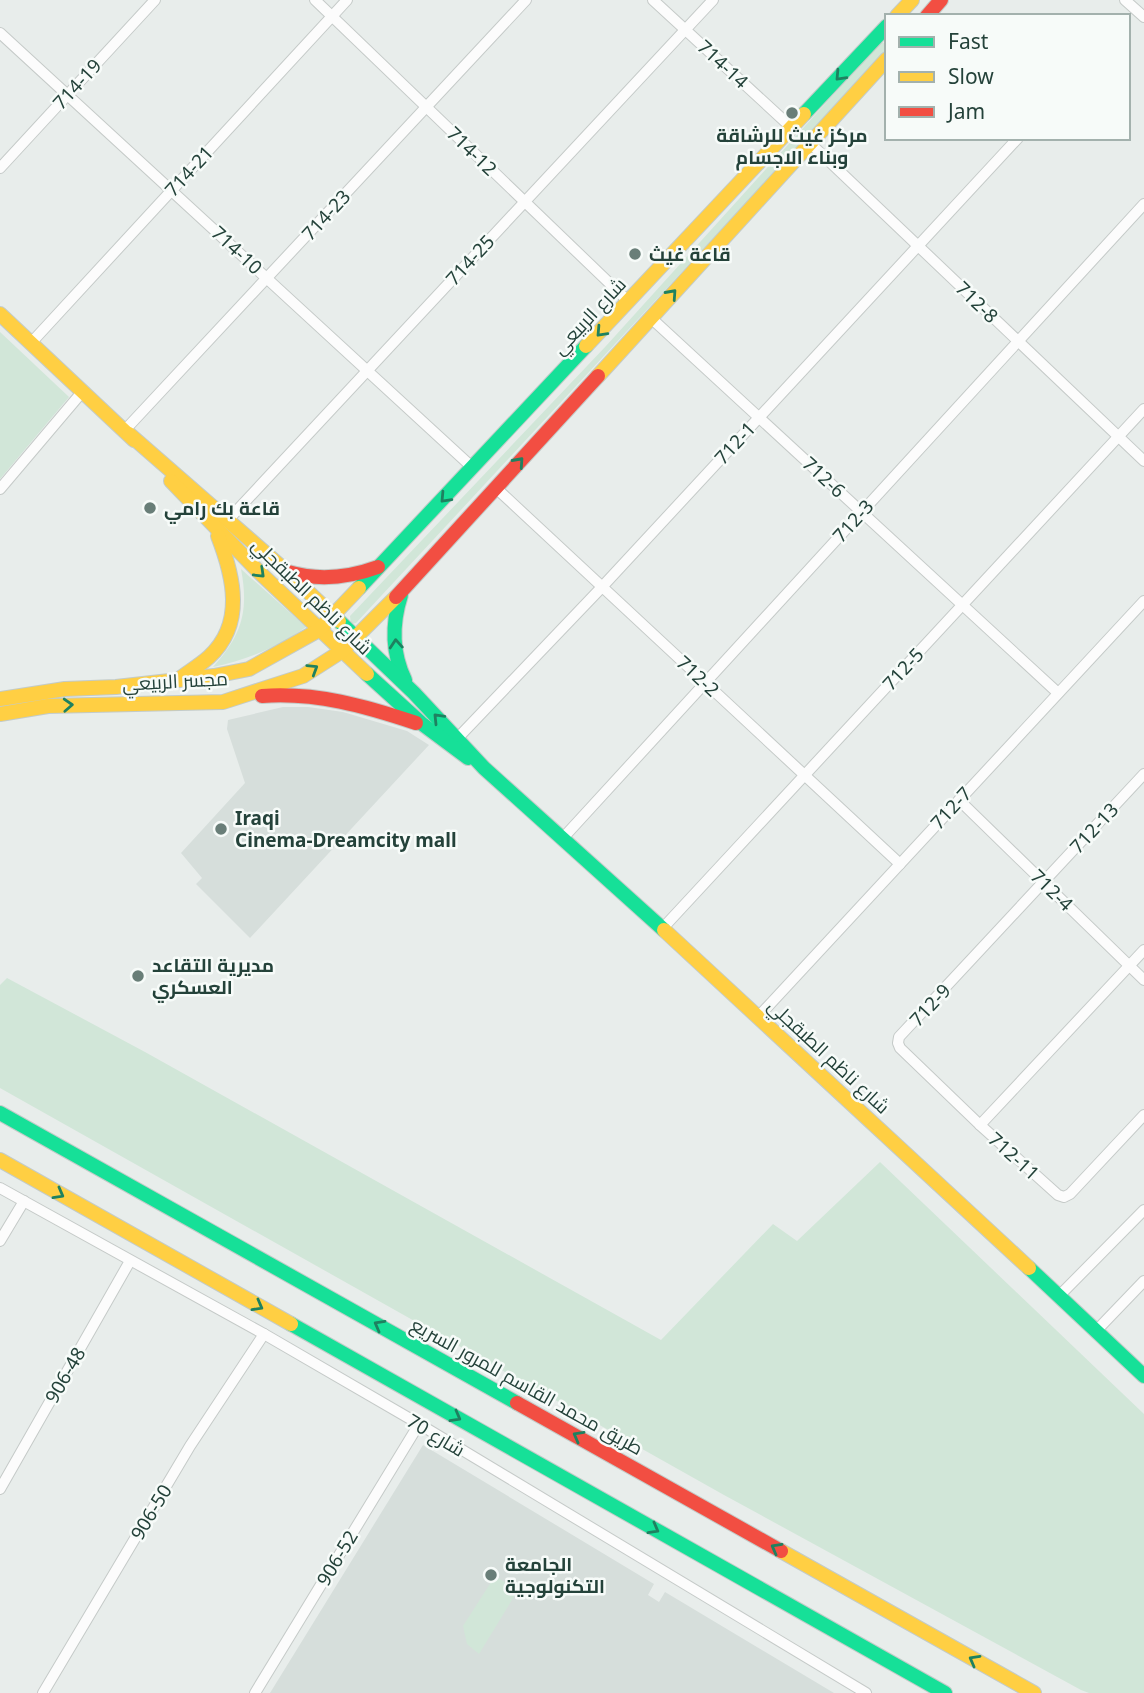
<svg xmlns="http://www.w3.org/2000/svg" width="1144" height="1693" font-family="'Noto Sans',Cairo,sans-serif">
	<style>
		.built { fill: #d6dedb }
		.green { fill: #d1e6d8 }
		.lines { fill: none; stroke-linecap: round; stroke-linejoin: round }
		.street-casing { stroke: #c5cac8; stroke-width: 12 }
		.fast-casing { stroke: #c3cbc8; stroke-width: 16 }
		.slow-casing { stroke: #c3cbc8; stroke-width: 16 }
		.jam-casing { stroke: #c3cbc8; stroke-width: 16 }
		.street { stroke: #fcfcfc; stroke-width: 10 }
		.fast { stroke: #16e098; stroke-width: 14 }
		.slow { stroke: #ffcf43; stroke-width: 14 }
		.jam { stroke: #f24e42; stroke-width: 14 }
		.oneway { stroke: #1e8160 }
		.poi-dot { fill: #697e78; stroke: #f7fbf9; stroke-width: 2.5 }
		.labels { text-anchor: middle; stroke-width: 5; stroke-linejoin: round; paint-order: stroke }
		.street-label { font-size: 19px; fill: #24423a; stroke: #f7fbf9 }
		.poi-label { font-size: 19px; font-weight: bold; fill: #24423a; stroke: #f7fbf9; text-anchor: start }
	</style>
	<rect width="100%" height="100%" fill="#e8edeb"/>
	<!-- built -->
	<g class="built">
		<path d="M 283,707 L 308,707 L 343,712 L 407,731 L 429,745 L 250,938 L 196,884 L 202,878 L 181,853 L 245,783 L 227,729 L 228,720 Z"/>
		<path d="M 423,1445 L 654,1584 L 648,1595 L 659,1602 L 665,1592 L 834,1693 L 270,1693 Z"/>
	</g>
	<!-- green -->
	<g class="green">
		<path d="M 881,42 L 887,44 L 887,51 L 356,623 L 351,624 L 350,616 L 606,346 Z"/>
		<path d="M 0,332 L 69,397 L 0,479 Z"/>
		<path d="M 241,569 L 306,627 C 278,647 247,660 213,667 C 242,635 249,611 241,569 Z"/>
		<path d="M 7,978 L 145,1052 L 661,1340 L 773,1224 L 797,1241 L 880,1162 L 1144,1414 L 1144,1693 L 1089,1693 L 1081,1690 L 724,1495 L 0,1088 L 0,985 Z"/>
		<path d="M 495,1576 L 518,1590 L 479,1654 L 467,1644 L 463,1626 Z"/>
	</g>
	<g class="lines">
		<!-- street casing -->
		<g class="street-casing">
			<g id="street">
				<path d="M 315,0 L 629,302"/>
				<path d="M 653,0 L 792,128"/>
				<path d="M 1125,0 L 1144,17"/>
				<path d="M 0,33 L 473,468"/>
				<path d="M 810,143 L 1144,461"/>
				<path d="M 0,168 L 155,0"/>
				<path d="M 651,318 L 1058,693"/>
				<path d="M 31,343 L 347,0"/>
				<path d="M 125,430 L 526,0"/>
				<path d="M 496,488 L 900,864"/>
				<path d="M 0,489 L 83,391"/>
				<path d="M 228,520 L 713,0"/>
				<path d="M 452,744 L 602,587 L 1018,138"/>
				<path d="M 959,800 L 1144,980"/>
				<path d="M 563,838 L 1144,204"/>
				<path d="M 662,929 L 1144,409"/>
				<path d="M 1144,950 L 980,1125 L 1058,1195 L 1064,1197 L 1070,1194 L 1144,1115"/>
				<path d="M 759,1016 L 1144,601"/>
				<path d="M 980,1125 L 900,1048 L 898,1043 L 899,1037 L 1144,774"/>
				<path d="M 0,1188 L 264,1334 L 419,1424 L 866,1693"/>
				<path d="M 0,1241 L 24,1201"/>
				<path d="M 1060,1295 L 1144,1210"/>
				<path d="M 1096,1331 L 1144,1281"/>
				<path d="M 0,1489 L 130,1261"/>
				<path d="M 43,1693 L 190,1446 L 264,1334"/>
				<path d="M 255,1693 L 419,1424"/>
			</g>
		</g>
		<!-- fast casing -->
		<g class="fast-casing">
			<g id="fast">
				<path d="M 804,114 L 887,26"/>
				<path d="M 359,588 L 586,346"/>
				<path d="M 401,595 C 392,623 392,653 405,680"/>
				<path d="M 339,621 L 414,693 L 484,768 L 664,930"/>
				<path d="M 367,674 L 421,723 L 468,758"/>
				<path d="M 0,1113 L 517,1403"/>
				<path d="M 1029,1268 L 1144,1376"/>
				<path d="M 291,1324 L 945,1693"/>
			</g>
		</g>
		<!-- slow casing -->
		<g class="slow-casing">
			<g id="slow">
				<path d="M 897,16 L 912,0"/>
				<path d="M 0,314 L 134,440"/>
				<path d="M 586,346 L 804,114"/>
				<path d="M 598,376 L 887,59"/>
				<path d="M 129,434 L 287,572 L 339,621"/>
				<path d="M 171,481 L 258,571 L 367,674"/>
				<path d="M 178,680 C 188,672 199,666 209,657 C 245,624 234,577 218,536"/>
				<path d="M 0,699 L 65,689 L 116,687 L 214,676 L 249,669 L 319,630 L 359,588"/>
				<path d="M 0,714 L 48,706 L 223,702 L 303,676 L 342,651 L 396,597"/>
				<path d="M 664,930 L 1029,1268"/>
				<path d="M 0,1160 L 291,1324"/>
				<path d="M 781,1551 L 1034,1693"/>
			</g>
		</g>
		<!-- jam casing -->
		<g class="jam-casing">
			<g id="jam">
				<path d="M 927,16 L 941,0"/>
				<path d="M 288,572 C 319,581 348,578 378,567"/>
				<path d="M 396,597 L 598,376"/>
				<path d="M 262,696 C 316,692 365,706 416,723"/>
				<path d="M 517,1403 L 781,1551"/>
			</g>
		</g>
		<!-- street -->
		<use href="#street" class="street"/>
		<!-- fast -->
		<use href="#fast" class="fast"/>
		<!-- slow -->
		<use href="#slow" class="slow"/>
		<!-- jam -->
		<use href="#jam" class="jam"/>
	</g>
	<!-- one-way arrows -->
	<defs><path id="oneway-chevron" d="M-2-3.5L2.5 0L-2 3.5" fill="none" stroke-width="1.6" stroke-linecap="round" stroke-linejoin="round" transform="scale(1.75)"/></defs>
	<g class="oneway">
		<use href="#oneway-chevron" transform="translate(840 76) rotate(133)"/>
		<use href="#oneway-chevron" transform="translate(672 294) rotate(-48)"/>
		<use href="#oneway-chevron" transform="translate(601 332) rotate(133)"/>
		<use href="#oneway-chevron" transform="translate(519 462) rotate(-48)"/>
		<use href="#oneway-chevron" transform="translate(445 498) rotate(133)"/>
		<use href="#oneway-chevron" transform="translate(260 573) rotate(44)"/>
		<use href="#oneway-chevron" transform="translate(396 644) rotate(-94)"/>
		<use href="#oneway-chevron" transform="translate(313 669) rotate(-32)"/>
		<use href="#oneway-chevron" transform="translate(68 705) rotate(-3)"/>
		<use href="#oneway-chevron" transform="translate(438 718) rotate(-134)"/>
		<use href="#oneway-chevron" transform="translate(59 1194) rotate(29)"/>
		<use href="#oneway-chevron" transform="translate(258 1306) rotate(29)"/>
		<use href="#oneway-chevron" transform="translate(379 1325) rotate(-151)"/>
		<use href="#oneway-chevron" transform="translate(456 1417) rotate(29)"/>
		<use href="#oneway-chevron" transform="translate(578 1436) rotate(-151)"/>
		<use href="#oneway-chevron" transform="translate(654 1529) rotate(29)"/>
		<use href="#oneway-chevron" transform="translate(776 1548) rotate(-151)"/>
		<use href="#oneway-chevron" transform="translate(974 1660) rotate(-151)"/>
	</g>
	<!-- markers -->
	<g class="poi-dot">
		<circle cx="792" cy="113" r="7"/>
		<circle cx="635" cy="254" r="7"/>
		<circle cx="150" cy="508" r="7"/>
		<circle cx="221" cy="829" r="7"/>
		<circle cx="138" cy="976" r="7"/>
		<circle cx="491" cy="1575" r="7"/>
	</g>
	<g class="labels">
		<!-- street labels -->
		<g class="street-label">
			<text transform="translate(723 64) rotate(43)" y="7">714-14</text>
			<text transform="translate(77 84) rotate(-47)" y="7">714-19</text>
			<text transform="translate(472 151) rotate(44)" y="7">714-12</text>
			<text transform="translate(189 171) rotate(-47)" y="7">714-21</text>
			<text transform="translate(326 215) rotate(-47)" y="7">714-23</text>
			<text transform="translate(237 250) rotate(43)" y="7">714-10</text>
			<text transform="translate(470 260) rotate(-47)" y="7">714-25</text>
			<text transform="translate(977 302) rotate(44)" y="7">712-8</text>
			<text transform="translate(589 316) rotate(-47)" y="7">شارع الربيعي</text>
			<text transform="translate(735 443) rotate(-47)" y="7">712-1</text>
			<text transform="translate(824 477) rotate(43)" y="7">712-6</text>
			<text transform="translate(853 521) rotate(-48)" y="7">712-3</text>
			<text transform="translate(312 596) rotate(44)" y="7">شارع ناظم الطبقجلي</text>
			<text transform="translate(903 669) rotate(-47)" y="7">712-5</text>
			<text transform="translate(698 676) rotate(43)" y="7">712-2</text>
			<text transform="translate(175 681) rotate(-3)" y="7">مجسر الربيعي</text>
			<text transform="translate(951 808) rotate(-47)" y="7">712-7</text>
			<text transform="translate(1094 828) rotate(-47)" y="7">712-13</text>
			<text transform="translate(1052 890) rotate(44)" y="7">712-4</text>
			<text transform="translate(930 1005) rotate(-47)" y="7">712-9</text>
			<text transform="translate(829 1056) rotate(43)" y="7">شارع ناظم الطبقجلي</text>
			<text transform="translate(1014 1156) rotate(42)" y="7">712-11</text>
			<text transform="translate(65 1375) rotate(-60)" y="7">906-48</text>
			<text transform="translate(527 1386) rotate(29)" y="7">طريق محمد القاسم للمرور السريع</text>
			<text transform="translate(436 1435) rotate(31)" y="7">شارع 70</text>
			<text transform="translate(151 1512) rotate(-59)" y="7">906-50</text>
			<text transform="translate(337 1558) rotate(-59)" y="7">906-52</text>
		</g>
		<!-- poi labels -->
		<g class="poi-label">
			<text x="792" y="142" text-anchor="middle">مركز غيث للرشاقة<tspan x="792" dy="22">وبناء الاجسام</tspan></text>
			<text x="649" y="261">قاعة غيث</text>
			<text x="164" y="515">قاعة بك رامي</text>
			<text x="235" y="825">Iraqi<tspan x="235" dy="22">Cinema-Dreamcity mall</tspan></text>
			<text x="152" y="972">مديرية التقاعد<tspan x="152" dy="22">العسكري</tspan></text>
			<text x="505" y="1571">الجامعة<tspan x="505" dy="22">التكنولوجية</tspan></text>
		</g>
	</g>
	<!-- legend -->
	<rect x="885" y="14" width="245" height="126" fill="#f7fbf9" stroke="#a3b1ad" stroke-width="2"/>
	<rect x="899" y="37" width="35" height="10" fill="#16e098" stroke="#a3b1ad" stroke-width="2"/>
	<text x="948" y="49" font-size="21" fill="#24423a">Fast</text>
	<rect x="899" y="72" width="35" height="10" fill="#ffcf43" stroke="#a3b1ad" stroke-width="2"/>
	<text x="948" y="84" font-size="21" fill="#24423a">Slow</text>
	<rect x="899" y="107" width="35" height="10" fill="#f24e42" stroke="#a3b1ad" stroke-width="2"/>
	<text x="948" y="119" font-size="21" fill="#24423a">Jam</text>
</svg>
